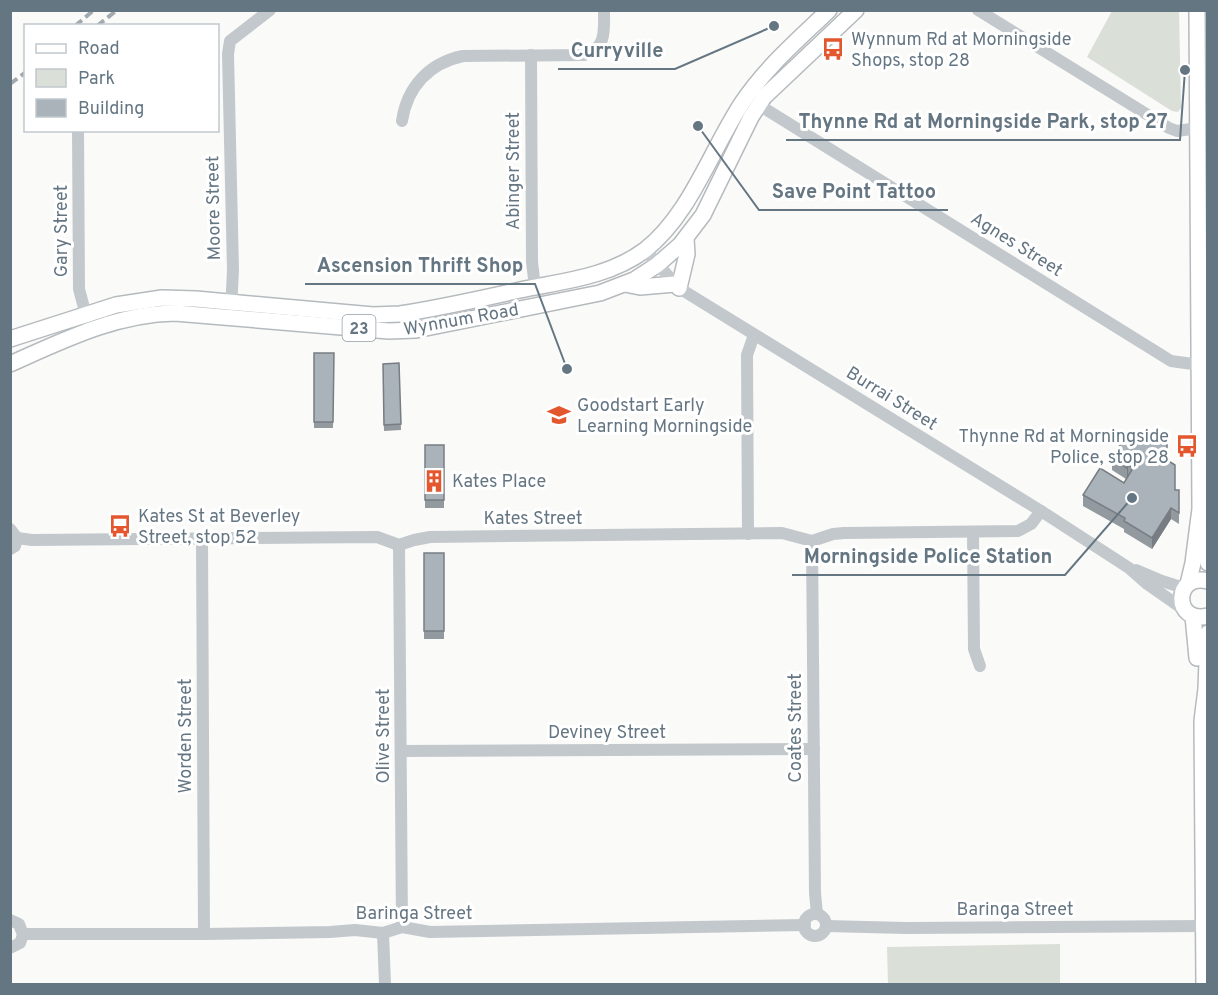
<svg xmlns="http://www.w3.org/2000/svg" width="1218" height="995" font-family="Overpass,sans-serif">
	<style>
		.green { fill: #dadfd7 }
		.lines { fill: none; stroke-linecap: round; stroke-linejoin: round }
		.major-casing { stroke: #b5babe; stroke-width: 18 }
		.minor { stroke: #c3c8cc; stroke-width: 12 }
		.major { stroke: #fff; stroke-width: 15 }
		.rail { stroke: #a2aab0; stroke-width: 4; stroke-dasharray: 9 4.5; stroke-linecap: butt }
		.wall { fill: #929a9f }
		.shaded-wall { fill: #777d82 }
		.building { fill: #aab3b9; stroke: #777d82; stroke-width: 1.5 }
		.labels { text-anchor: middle; stroke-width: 6; stroke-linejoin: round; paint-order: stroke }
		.shield { fill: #fff; stroke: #939fa8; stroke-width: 1.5 }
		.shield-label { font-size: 16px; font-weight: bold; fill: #657683 }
		.poi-label { font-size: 18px; fill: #657683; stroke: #fff; text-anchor: start }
		.street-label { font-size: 18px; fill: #657683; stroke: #fff }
		.leader { fill: none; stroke: #657683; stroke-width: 2 }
		.callout-dot { fill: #657683; stroke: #fff; stroke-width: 2 }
		.callout-label { font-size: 20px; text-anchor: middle; font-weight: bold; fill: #657683; stroke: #fff; stroke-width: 6; stroke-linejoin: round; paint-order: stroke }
	</style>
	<rect width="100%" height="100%" fill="#fafaf8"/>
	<!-- green -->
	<g class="green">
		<path d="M 1112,11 L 1179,11 L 1181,108 L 1178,112 L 1172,111 L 1087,57 Z"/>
		<path d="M 1060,944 L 1060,984 L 888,984 L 887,947 Z"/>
	</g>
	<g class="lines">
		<!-- major casing -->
		<g class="major-casing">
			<g id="major">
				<path d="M 625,284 L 640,287 L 675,284"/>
				<path d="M 679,288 L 687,254 L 686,239"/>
				<path d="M 10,339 L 116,305 L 162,298 L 196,299 L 373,315 L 400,314 C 440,308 480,299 520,290 C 563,281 609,277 645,250 C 690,215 711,150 742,103 C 766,67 798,40 829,10"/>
				<path d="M 10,364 C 64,340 116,314 175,313 L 389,331 L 416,330 L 600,293 L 634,280 L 657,265 L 680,245 L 703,215 L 751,117 L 764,97 L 856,10"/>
				<path d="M 1203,530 L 1208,563"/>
				<path d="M 1208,581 C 1173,572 1173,625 1208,616"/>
				<path d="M 1188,584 L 1193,563 L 1200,509 L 1197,10"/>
				<path d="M 1193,616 L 1197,658"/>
				<path d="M 1204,984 L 1202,721 L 1206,689 L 1208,633"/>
			</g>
		</g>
		<!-- minor -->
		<g class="minor">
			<path d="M 978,10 L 1169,128 L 1177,131 L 1198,128"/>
			<path d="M 531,55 L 532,262 L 535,287"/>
			<path d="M 759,105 L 1171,361 L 1200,365"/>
			<path d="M 402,121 C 407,87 429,63 463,56 L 584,55 C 607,48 604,31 604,10"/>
			<path d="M 78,130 L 79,289 L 88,323"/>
			<path d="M 645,250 L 679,288 L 1041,511 L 1129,568 L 1146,583 L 1186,611"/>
			<path d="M 231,310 L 233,270 L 228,54 L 230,41 L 270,10"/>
			<path d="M 10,529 L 17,538 L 15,546 L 10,549"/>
			<path d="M 973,532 L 974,649 L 980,666"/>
			<path d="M 748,534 L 747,355 L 754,335"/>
			<path d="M 17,538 L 32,540 L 377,537 L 399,545 L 414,540 L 430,537 L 782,533 L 812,541 L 833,534 L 844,533 L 1018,531 L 1031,524 L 1041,511"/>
			<path d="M 202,538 L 204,934"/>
			<path d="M 812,541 L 815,893 L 817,914"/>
			<path d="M 399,545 L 402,927"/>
			<path d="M 1136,570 L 1162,581 L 1184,588"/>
			<path d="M 401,751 L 814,749"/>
			<circle cx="815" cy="925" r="11"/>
			<path d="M 10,920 L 19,924 L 23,935 L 20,943 L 10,948"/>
			<path d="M 826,926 L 906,928 L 1203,926"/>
			<path d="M 383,933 L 385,984"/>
			<path d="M 23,934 L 204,934 L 330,932 L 355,930 L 383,933 L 402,927 L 430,932 L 805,925"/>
		</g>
		<!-- major -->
		<use href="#major" class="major"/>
		<!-- rail -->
		<g class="rail">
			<path d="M 75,26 L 94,10"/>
			<path d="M 97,26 L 117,10"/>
			<path d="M 10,84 L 26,72"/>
		</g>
	</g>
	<!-- wall -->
	<g class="wall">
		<path d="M 314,353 L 334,353 L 333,428 L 314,428 Z"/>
		<path d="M 399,363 L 401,430 L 384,431 L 383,364 Z"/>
		<rect x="425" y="445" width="19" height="63"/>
		<path d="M 1112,458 L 1167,460 L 1175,490 L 1179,490 L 1179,524 L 1171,519 L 1152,549 L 1124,532 L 1124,529 L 1083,506 L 1083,495 L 1124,483 L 1126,479 L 1112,470 Z"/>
		<rect x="424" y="553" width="20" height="86"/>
	</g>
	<!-- shaded-wall -->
	<g class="shaded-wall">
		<path d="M 1128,465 L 1128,477 L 1127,479 L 1127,468 Z"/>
		<path d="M 1171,508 L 1171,519 L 1152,549 L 1152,538 Z"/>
	</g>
	<!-- building -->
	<g class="building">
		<path d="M 314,353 L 334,353 L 333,422 L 314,422 Z"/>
		<path d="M 399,363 L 401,424 L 384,425 L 383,364 Z"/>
		<path d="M 1128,432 L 1146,444 L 1149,439 L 1167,439 L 1167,460 L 1175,465 L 1175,490 L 1179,490 L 1179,513 L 1171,508 L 1152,538 L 1124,521 L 1125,518 L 1083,495 L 1100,468 L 1124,483 L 1133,468 L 1128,465 L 1127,468 L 1112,458 Z"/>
		<rect x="425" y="445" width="19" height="55"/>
		<rect x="424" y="553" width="20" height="78"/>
	</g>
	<!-- icons -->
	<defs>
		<g id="bus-bare" transform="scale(1.8)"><path d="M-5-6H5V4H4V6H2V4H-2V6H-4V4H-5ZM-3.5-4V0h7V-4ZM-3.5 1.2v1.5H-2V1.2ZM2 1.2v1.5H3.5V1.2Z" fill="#e4572e" stroke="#fff" stroke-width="2.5" paint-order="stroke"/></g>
		<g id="school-bare" transform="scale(1.8)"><path d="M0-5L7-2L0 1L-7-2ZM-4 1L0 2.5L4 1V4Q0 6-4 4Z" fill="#e4572e" stroke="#fff" stroke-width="2.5" paint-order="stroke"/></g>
		<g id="building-bare" transform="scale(1.8)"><path d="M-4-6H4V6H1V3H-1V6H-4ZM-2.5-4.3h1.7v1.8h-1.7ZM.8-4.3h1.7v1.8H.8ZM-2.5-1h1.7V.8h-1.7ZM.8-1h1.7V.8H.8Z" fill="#e4572e" stroke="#fff" stroke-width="2.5" paint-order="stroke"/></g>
	</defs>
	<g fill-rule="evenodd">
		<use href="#bus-bare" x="833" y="49"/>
		<use href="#school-bare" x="559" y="415"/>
		<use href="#bus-bare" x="1187" y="446"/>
		<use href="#building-bare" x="434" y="481"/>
		<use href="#bus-bare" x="120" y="526"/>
	</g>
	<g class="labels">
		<!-- shield labels -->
		<rect class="shield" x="342.5" y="315" width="33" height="26" rx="4.5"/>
		<g class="shield-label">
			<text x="359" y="334">23</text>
		</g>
		<!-- poi labels -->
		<g class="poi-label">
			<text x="851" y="45">Wynnum Rd at Morningside<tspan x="851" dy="21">Shops, stop 28</tspan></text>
			<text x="577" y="411">Goodstart Early<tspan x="577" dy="21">Learning Morningside</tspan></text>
			<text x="1169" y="442" text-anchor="end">Thynne Rd at Morningside<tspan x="1169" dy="21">Police, stop 28</tspan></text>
			<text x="452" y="487">Kates Place</text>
			<text x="138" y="522">Kates St at Beverley<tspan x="138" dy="21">Street, stop 52</tspan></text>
		</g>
		<!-- street labels -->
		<g class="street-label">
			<text transform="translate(513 171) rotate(-90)" y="6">Abinger Street</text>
			<text transform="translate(213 208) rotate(-91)" y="6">Moore Street</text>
			<text transform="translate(61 231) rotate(-90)" y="6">Gary Street</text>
			<text transform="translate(1017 244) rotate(32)" y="6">Agnes Street</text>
			<text transform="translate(461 319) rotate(-10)" y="6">Wynnum Road</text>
			<text transform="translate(892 398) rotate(32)" y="6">Burrai Street</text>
			<text x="533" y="524">Kates Street</text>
			<text transform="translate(795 728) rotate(-90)" y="6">Coates Street</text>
			<text x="607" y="738">Deviney Street</text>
			<text transform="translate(185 736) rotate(-90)" y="6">Worden Street</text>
			<text transform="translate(383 736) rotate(-90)" y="6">Olive Street</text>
			<text x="1015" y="915">Baringa Street</text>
			<text x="414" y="919">Baringa Street</text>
		</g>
	</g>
	<!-- callouts -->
	<path class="leader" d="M774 26L675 69H558M1185 70L1180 140H786M698 126L759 210H948M567 369L535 284H305M1132 498L1065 575H792"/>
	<g class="callout-dot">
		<circle cx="774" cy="26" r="6"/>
		<circle cx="1185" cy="70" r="6"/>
		<circle cx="698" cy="126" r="6"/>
		<circle cx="567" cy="369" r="6"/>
		<circle cx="1132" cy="498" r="6"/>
	</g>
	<g class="callout-label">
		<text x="617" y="57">Curryville</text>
		<text x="983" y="128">Thynne Rd at Morningside Park, stop 27</text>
		<text x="854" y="198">Save Point Tattoo</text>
		<text x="420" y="272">Ascension Thrift Shop</text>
		<text x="928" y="563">Morningside Police Station</text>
	</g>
	<!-- border -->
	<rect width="1218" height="995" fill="none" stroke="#657683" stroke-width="24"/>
	<!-- legend -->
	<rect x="24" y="24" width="195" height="108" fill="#ffffff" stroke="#c1c8cd" stroke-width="1.5"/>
	<rect x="36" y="44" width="30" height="9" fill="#ffffff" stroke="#c1c8cd" stroke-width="1.5"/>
	<text x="78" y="54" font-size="18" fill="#657683">Road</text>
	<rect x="36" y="69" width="30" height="18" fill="#dadfd7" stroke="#c1c8cd" stroke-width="1.5"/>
	<text x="78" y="84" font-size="18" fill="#657683">Park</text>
	<rect x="36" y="99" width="30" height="18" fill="#aab3b9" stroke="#c1c8cd" stroke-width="1.5"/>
	<text x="78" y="114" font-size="18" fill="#657683">Building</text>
</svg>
